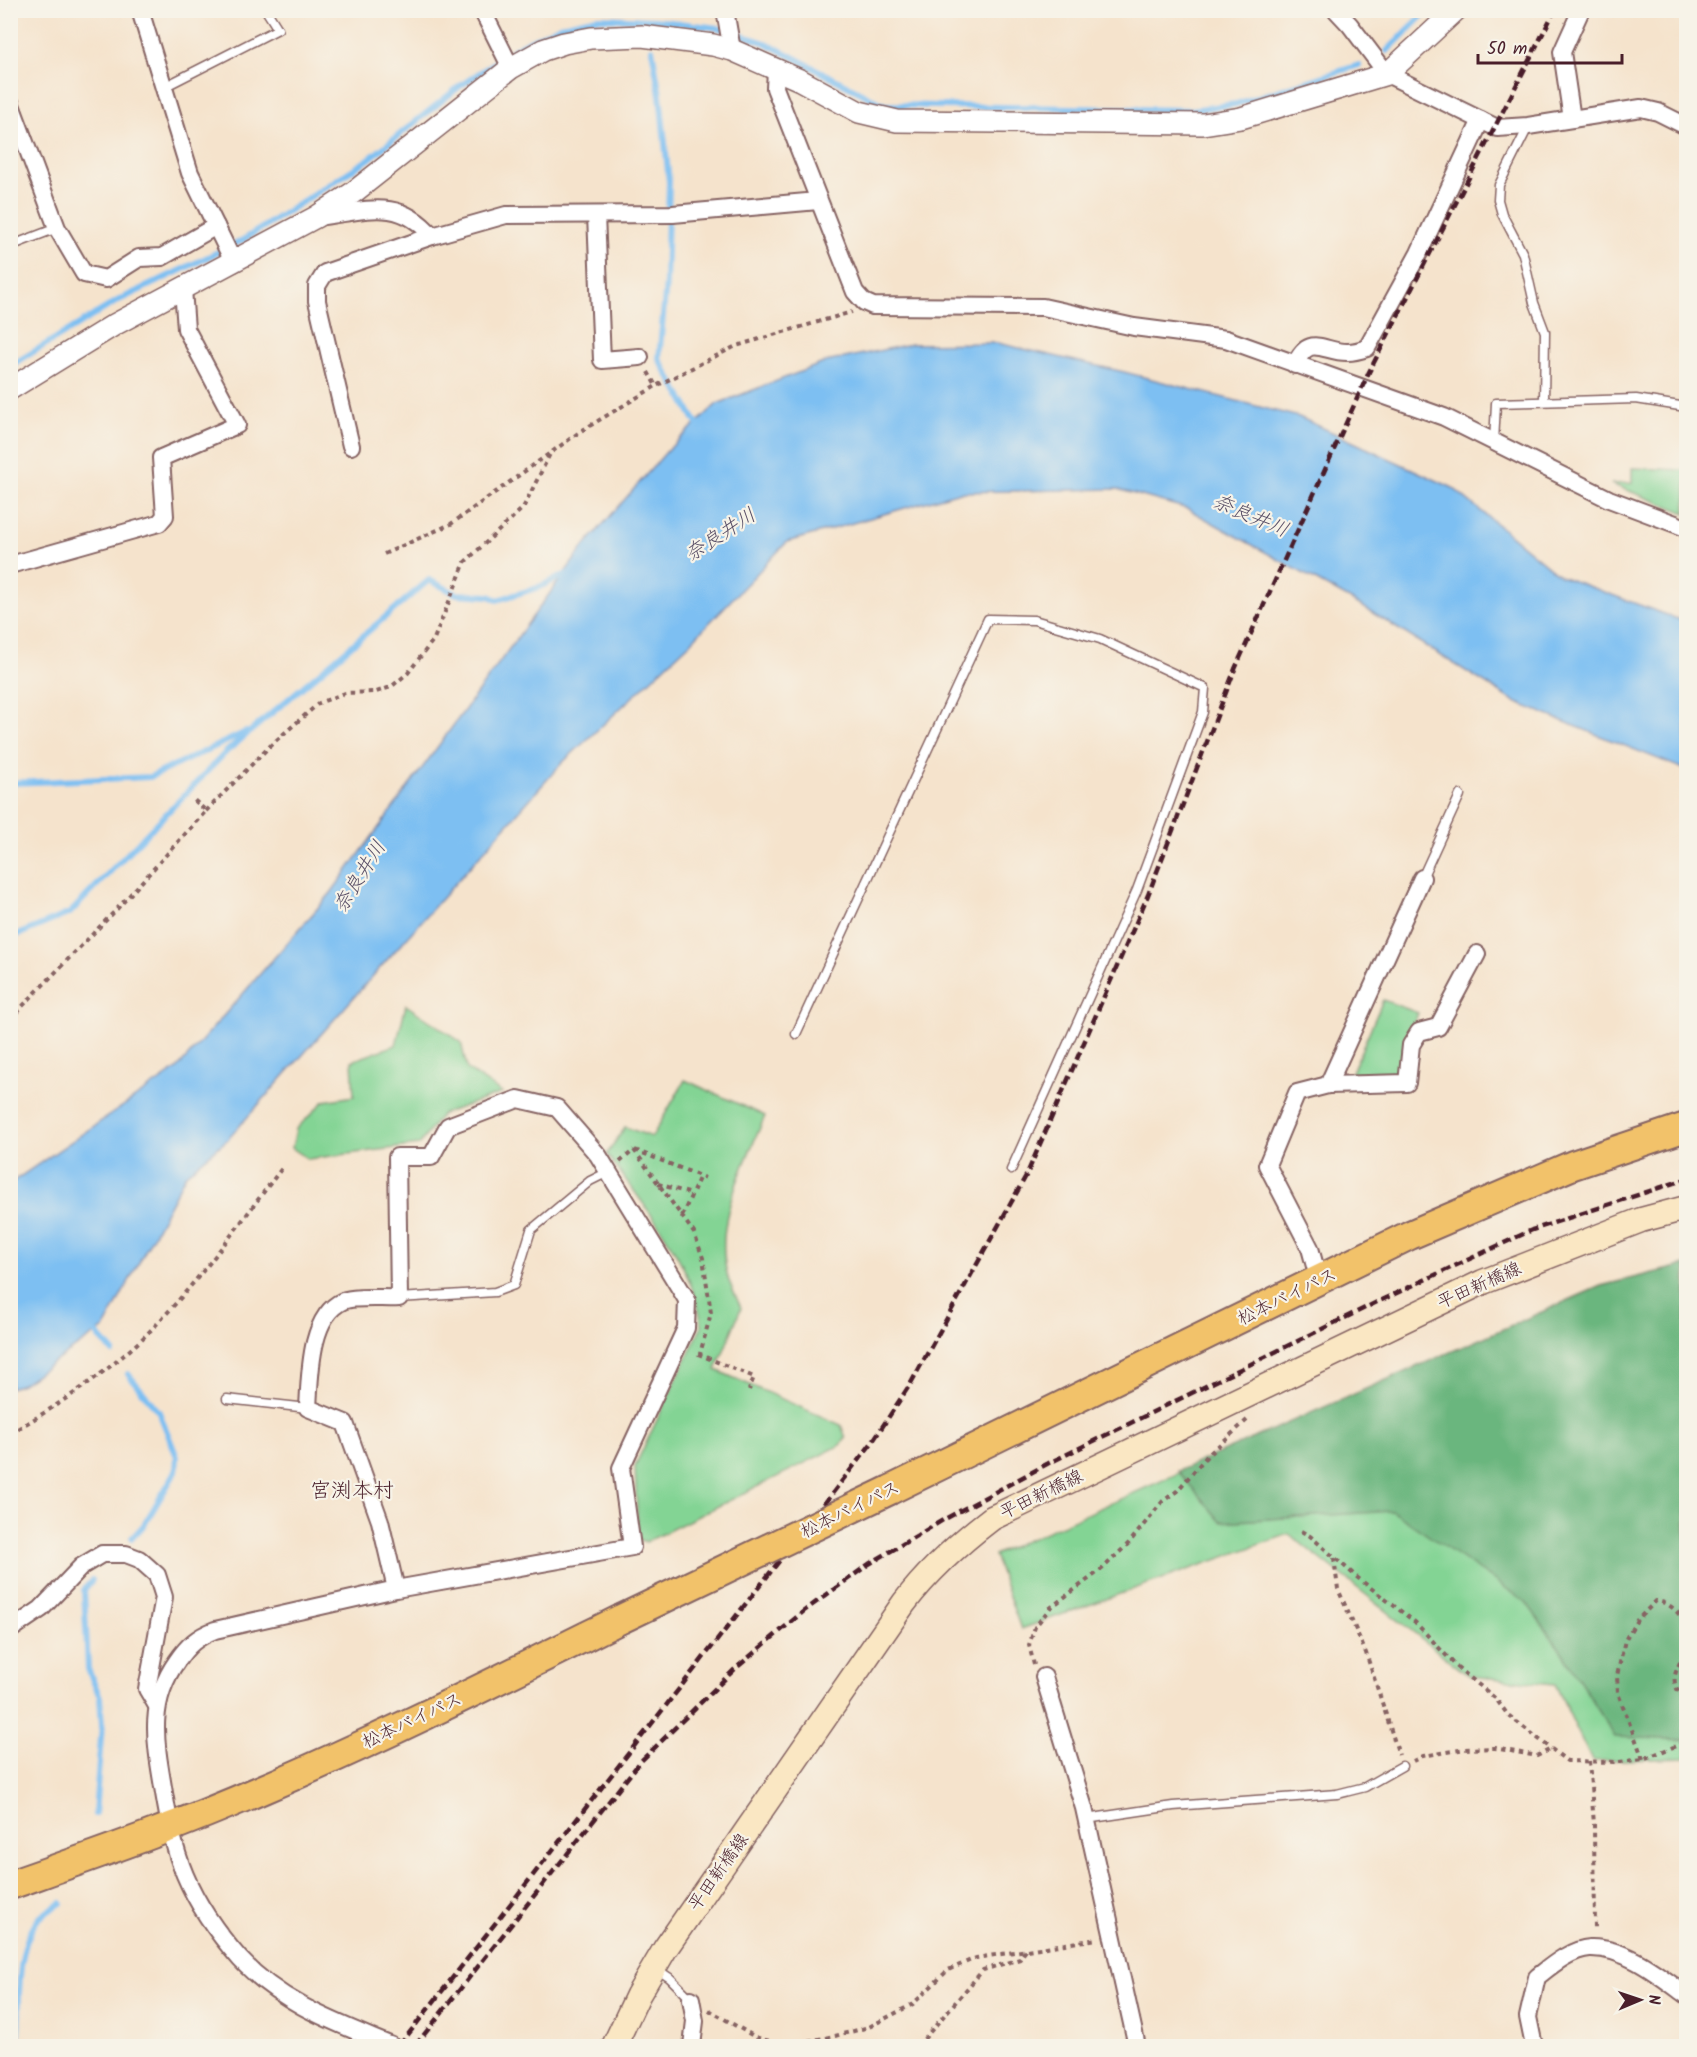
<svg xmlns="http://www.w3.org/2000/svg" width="1697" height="2057" font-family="Kalam,'Klee One',sans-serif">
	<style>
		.green { fill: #83d494; stroke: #667a60; stroke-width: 1.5 }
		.forest { fill: #6ab67e; stroke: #5a6a54; stroke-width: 1.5 }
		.water { fill: #7dbff2; stroke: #646f8e; stroke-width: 1.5 }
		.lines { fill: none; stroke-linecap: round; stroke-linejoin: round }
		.stream { stroke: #7dbff2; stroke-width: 6 }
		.service-casing { stroke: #866463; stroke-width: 11 }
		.minor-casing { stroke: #866463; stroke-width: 20 }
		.tertiary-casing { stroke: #866463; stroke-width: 24 }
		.secondary-casing { stroke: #866463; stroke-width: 27 }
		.trunk-casing { stroke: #866463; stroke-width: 32 }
		.path { stroke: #866463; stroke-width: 4; stroke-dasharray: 4.5 4.5; stroke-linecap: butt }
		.service { stroke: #fff; stroke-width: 8 }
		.minor { stroke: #fff; stroke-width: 16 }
		.tertiary { stroke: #fff; stroke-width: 21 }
		.secondary { stroke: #fae7c3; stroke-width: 24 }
		.trunk { stroke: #f2c26a; stroke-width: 28 }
		.rail { stroke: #4a1f2b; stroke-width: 4.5; stroke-dasharray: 9 4.5; stroke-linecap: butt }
		.trunk-bridge-casing { stroke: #866463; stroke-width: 32; stroke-linecap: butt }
		.trunk-bridge { stroke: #f2c26a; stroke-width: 28 }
		.labels { text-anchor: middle; stroke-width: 4.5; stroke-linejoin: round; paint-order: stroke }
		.street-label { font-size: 18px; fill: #4a1f2b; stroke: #f7f3e8 }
		.water-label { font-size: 20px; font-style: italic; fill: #594f67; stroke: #f7f3e8 }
		.quarter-label { font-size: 21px; fill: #4a1f2b; stroke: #f7f3e8 }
	</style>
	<rect width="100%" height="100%" fill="#f7f3e8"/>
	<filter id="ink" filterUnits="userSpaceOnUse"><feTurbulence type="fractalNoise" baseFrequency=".0167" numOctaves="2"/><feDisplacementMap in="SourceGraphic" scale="12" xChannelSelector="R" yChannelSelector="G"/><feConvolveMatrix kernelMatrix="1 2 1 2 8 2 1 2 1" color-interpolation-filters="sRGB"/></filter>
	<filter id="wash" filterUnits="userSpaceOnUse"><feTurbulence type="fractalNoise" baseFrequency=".008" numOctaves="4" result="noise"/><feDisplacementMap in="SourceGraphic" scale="24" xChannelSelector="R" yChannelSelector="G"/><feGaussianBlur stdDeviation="1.35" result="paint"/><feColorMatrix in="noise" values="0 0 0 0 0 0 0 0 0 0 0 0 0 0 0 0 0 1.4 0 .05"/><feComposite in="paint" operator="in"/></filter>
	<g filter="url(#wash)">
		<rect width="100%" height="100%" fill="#f5e3cc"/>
		<!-- green -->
		<g class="green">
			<path d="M 1632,468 L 1686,470 L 1686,513 L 1611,484 L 1632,483 Z"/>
			<path d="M 1383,1000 L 1418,1013 L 1395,1075 L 1349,1079 Z"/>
			<path d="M 406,1005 L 461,1042 L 467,1069 L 502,1093 L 442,1114 L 419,1145 L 308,1159 L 292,1148 L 296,1129 L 324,1101 L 354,1096 L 352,1061 L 396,1045 Z"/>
			<path d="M 685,1080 L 765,1116 C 744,1167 712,1221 728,1278 C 731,1288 737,1298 741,1308 L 716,1370 L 841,1425 L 846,1438 L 841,1445 L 646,1542 L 638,1539 L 635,1466 L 702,1326 C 692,1259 645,1208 607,1154 L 625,1127 L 652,1137 Z"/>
			<path d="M 1686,1265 L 1686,1758 L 1592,1761 L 1555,1684 L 1469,1676 L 1289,1534 L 1021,1629 L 994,1555 L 1601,1286 Z"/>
		</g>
		<!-- forest -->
		<path class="forest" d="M 1686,1265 L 1686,1740 L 1615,1737 L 1562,1652 L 1526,1602 L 1392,1511 L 1221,1522 L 1178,1471 L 1601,1286 Z"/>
		<!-- water -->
		<path class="water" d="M 997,343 L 1124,372 L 1299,417 L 1453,488 L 1560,576 L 1686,622 L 1686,770 L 1517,703 L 1360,605 L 1188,509 L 1117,489 L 960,492 L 787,542 L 689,644 L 561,764 L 228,1139 L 186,1174 L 104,1328 L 22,1384 L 11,1388 L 11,1183 L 177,1069 L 331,893 L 585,545 L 667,451 L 717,404 L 826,362 L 911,344 Z"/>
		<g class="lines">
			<!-- stream -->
			<g class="stream">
				<path d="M 652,49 L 660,95 L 669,182 L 666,283 L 659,359 L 700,429"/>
				<path d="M 1387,51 L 1428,10"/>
				<path d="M 10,366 L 119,300 L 243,240 L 369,159 L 460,86 L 521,45 L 561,26 L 597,18 L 655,20 L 718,28 L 766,43 L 884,105 L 1191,110 L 1236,104 L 1359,65"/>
				<path d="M 10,783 L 150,777 L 246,732"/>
				<path d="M 10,938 L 70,913 L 227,751 L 429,580 L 457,594 L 490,596 L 497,600 L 537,588 L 569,573"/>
				<path d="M 92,1328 L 113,1352"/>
				<path d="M 128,1374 L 159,1412 L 177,1457 L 176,1471 L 144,1525 L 132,1538"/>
				<path d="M 92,1580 L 84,1590 L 88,1669 L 100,1697 L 102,1725 L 95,1814"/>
				<path d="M 20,2046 L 18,2039 C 20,2002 15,1955 35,1923 C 40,1915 53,1908 61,1903"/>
			</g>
		</g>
	</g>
	<g filter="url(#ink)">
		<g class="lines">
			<!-- service casing -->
			<g class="service-casing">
				<g id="service">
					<path d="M 164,87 L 278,29 L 266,10"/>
					<path d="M 1528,127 L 1499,185 L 1498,200 L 1502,214 L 1523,254 L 1534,303 L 1545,332 L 1544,401"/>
					<path d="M 10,246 L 57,228"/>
					<path d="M 1494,443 L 1496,403 L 1636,399 L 1686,407"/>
					<path d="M 1422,878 L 1460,795"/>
					<path d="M 796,1034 L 988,619 L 1034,620 L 1100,639 L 1205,688 L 1203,712 L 1137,890 L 1011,1170"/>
					<path d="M 399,1298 L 495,1292 L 514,1285 L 531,1230 L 590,1181 L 608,1172"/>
					<path d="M 227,1399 L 308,1408"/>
					<path d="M 1086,1819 L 1173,1806 L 1337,1794 L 1365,1787 L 1402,1766"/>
					<path d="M 655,1968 L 670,1978 L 691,1999"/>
				</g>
			</g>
			<!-- minor casing -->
			<g class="minor-casing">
				<g id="minor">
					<path d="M 140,10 L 190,173 L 234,263"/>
					<path d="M 482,10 L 511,68"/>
					<path d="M 725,10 L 732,50"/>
					<path d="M 1336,10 L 1350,25 L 1387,74 L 1497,128 L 1528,126 L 1641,108 L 1658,112 L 1686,126"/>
					<path d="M 776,70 L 775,88 L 855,292 L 864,302 L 873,306 L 1043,307 L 1134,327 L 1226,339 L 1444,417 L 1609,499 L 1686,528"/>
					<path d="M 10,102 L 57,228 L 84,274 L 106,279 L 139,258 L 162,257 L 216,226"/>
					<path d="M 1572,119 L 1562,52 L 1581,10"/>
					<path d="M 596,215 L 602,360 L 640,357"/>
					<path d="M 316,217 C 363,212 398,195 432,236 L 506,215 L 673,214 L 818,201"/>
					<path d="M 1295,365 C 1309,332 1324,353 1348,352 C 1354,352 1361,350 1367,348 L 1419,253 L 1481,120"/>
					<path d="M 351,446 L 317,301 L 317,286 L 325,273 L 432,236"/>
					<path d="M 10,565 L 159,523 L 165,516 L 161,458 L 237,425 L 186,329 L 183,289"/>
					<path d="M 1328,1085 L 1407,1083 L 1411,1045 L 1419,1032 L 1438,1027 L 1477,954"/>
					<path d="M 1319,1281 L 1310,1248 L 1267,1165 L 1297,1093 L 1328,1085 L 1422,878"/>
					<path d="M 10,1630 L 41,1609 L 82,1566 L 102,1554 L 126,1554 L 139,1559 L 157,1575 L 164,1597 L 147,1689 L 157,1706"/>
					<path d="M 1044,1677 L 1084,1808 L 1137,2046"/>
					<path d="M 691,1999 L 695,2021 L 692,2046"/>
					<path d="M 392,2046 C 337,2023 282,2004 240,1959 C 218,1934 198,1906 185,1875 C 173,1847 168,1817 163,1787 C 155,1740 148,1702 177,1661 C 188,1645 197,1637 215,1630 L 396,1589 L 632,1547 L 621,1468 L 686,1328 L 687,1300 L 598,1155 L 557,1108 L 518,1099 L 448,1126 L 431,1157 L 397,1157 L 399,1298 C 386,1299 354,1296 343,1301 C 309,1316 310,1378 308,1408 L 345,1423 L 380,1521 L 396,1589"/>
					<path d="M 1534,2046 L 1528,2017 L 1537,1977 C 1551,1966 1571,1949 1590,1948 C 1625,1947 1660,1976 1686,1995"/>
				</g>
			</g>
			<!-- tertiary casing -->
			<g class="tertiary-casing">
				<path id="tertiary" d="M 10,389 L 114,325 L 316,217 L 354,192 L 511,68 L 543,50 L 564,43 L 591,38 L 642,36 L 713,45 L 732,50 L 800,80 L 859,112 L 897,121 L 1203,124 L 1241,118 L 1387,74 L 1456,10"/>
			</g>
			<!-- secondary casing -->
			<g class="secondary-casing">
				<path id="secondary" d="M 614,2046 L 638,1995 L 665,1949 L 904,1603 C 929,1570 958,1544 992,1518 L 1483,1282 L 1641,1220 L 1686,1208"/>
			</g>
			<!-- trunk casing -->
			<g class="trunk-casing">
				<g id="trunk">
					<path d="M 890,1490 L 1410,1235 L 1573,1165 L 1686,1127"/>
					<path d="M 10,1885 C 95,1855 179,1826 261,1790 C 383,1738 502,1678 621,1619"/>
				</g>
			</g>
			<!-- path -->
			<g class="path">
				<path d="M 648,372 L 656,386 L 736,346 L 852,312"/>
				<path d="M 384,554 L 451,524 L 581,431 L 656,386"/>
				<path d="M 206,811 L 272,744 L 319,703 L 345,693 L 376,692 L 391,687 L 408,673 L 434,639 L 465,562 L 523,508 L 551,452"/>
				<path d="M 10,1019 L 116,910 L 206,811 L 193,799"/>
				<path d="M 634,1150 L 694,1233 L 703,1258 L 711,1313 L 700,1354"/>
				<path d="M 635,1150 L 705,1178"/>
				<path d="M 620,1162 L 634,1150"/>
				<path d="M 658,1184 L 692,1194"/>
				<path d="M 682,1216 L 700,1176"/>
				<path d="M 698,1354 L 754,1377 L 749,1390"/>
				<path d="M 10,1433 C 55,1408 111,1370 147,1334 C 197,1284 239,1224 282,1168"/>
				<path d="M 1301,1531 L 1310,1536 L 1358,1578 L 1415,1622 L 1456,1666 L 1496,1699 L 1508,1715 L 1567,1761 L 1619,1762 L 1643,1759 L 1686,1742"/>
				<path d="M 1334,1558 L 1338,1589 L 1366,1653 L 1399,1755"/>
				<path d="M 1686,1645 C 1681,1669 1663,1678 1686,1700"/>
				<path d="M 1034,1665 L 1029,1645 L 1035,1627 L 1050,1608 L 1102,1569 L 1129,1543 L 1163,1501 L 1177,1491 L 1207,1456 L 1247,1420"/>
				<path d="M 1643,1759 L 1618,1693 L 1617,1676 L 1625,1640 L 1637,1620 L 1656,1601 C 1670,1602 1681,1614 1686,1626"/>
				<path d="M 1413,1761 L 1423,1756 L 1465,1749 L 1495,1748 L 1537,1756 L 1549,1750"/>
				<path d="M 1589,1761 L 1594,1824 L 1595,1931"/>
				<path d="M 709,2010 L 755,2037 L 784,2045 L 835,2036 L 869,2027 L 913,2004 L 948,1970 L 976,1958 L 1097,1939"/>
				<path d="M 918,2046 L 983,1970 L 1020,1959 L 1026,1950"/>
			</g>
			<!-- service -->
			<use href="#service" class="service"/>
			<!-- minor -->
			<use href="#minor" class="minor"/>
			<!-- tertiary -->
			<use href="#tertiary" class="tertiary"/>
			<!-- secondary -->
			<use href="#secondary" class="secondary"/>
			<!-- trunk -->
			<use href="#trunk" class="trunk"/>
			<!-- rail -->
			<g class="rail">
				<path d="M 399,2046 L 871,1444 L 911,1383 L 1027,1174 L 1148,895 L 1235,669 L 1369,372 L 1555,10"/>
				<path d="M 415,2046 L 640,1762 L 735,1669 L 804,1611 L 869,1564 L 943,1520 L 1047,1464 L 1375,1303 L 1532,1230 L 1686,1179"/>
			</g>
			<!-- trunk-bridge casing -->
			<g class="trunk-bridge-casing">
				<path id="trunk-bridge" d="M 621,1619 L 890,1490"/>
			</g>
			<!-- trunk-bridge -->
			<use href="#trunk-bridge" class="trunk-bridge"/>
		</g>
	</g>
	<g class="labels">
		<!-- street labels -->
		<g class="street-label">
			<text transform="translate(1479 1285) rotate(-24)" y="6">平田新橋線</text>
			<text transform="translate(1287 1296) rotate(-26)" y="6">松本バイパス</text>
			<text transform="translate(1041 1494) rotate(-26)" y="6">平田新橋線</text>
			<text transform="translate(850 1509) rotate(-26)" y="6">松本バイパス</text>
			<text transform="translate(412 1720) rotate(-25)" y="6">松本バイパス</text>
			<text transform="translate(718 1872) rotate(-55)" y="6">平田新橋線</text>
		</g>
		<!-- water labels -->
		<g class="water-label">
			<text transform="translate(1251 515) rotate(23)" y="7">奈良井川</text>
			<text transform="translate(720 534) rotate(-33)" y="7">奈良井川</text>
			<text transform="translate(359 876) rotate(-58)" y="7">奈良井川</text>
		</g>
		<!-- quarter labels -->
		<g class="quarter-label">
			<text x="352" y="1497">宮渕本村</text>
		</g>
	</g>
	<!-- margin -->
	<rect width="1697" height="2057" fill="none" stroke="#f7f3e8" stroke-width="36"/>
	<!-- north arrow -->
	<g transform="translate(1640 2000) rotate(88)" stroke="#f7f3e8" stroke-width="4.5" paint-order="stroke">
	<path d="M0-4.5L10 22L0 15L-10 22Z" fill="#4a1f2b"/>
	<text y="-9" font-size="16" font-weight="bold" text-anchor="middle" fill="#4a1f2b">N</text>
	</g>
	<!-- scale -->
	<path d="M1478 54v9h144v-9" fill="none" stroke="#4a1f2b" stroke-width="3"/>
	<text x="1487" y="54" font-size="18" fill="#4a1f2b" stroke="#f7f3e8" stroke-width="4.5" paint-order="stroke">50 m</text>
</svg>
